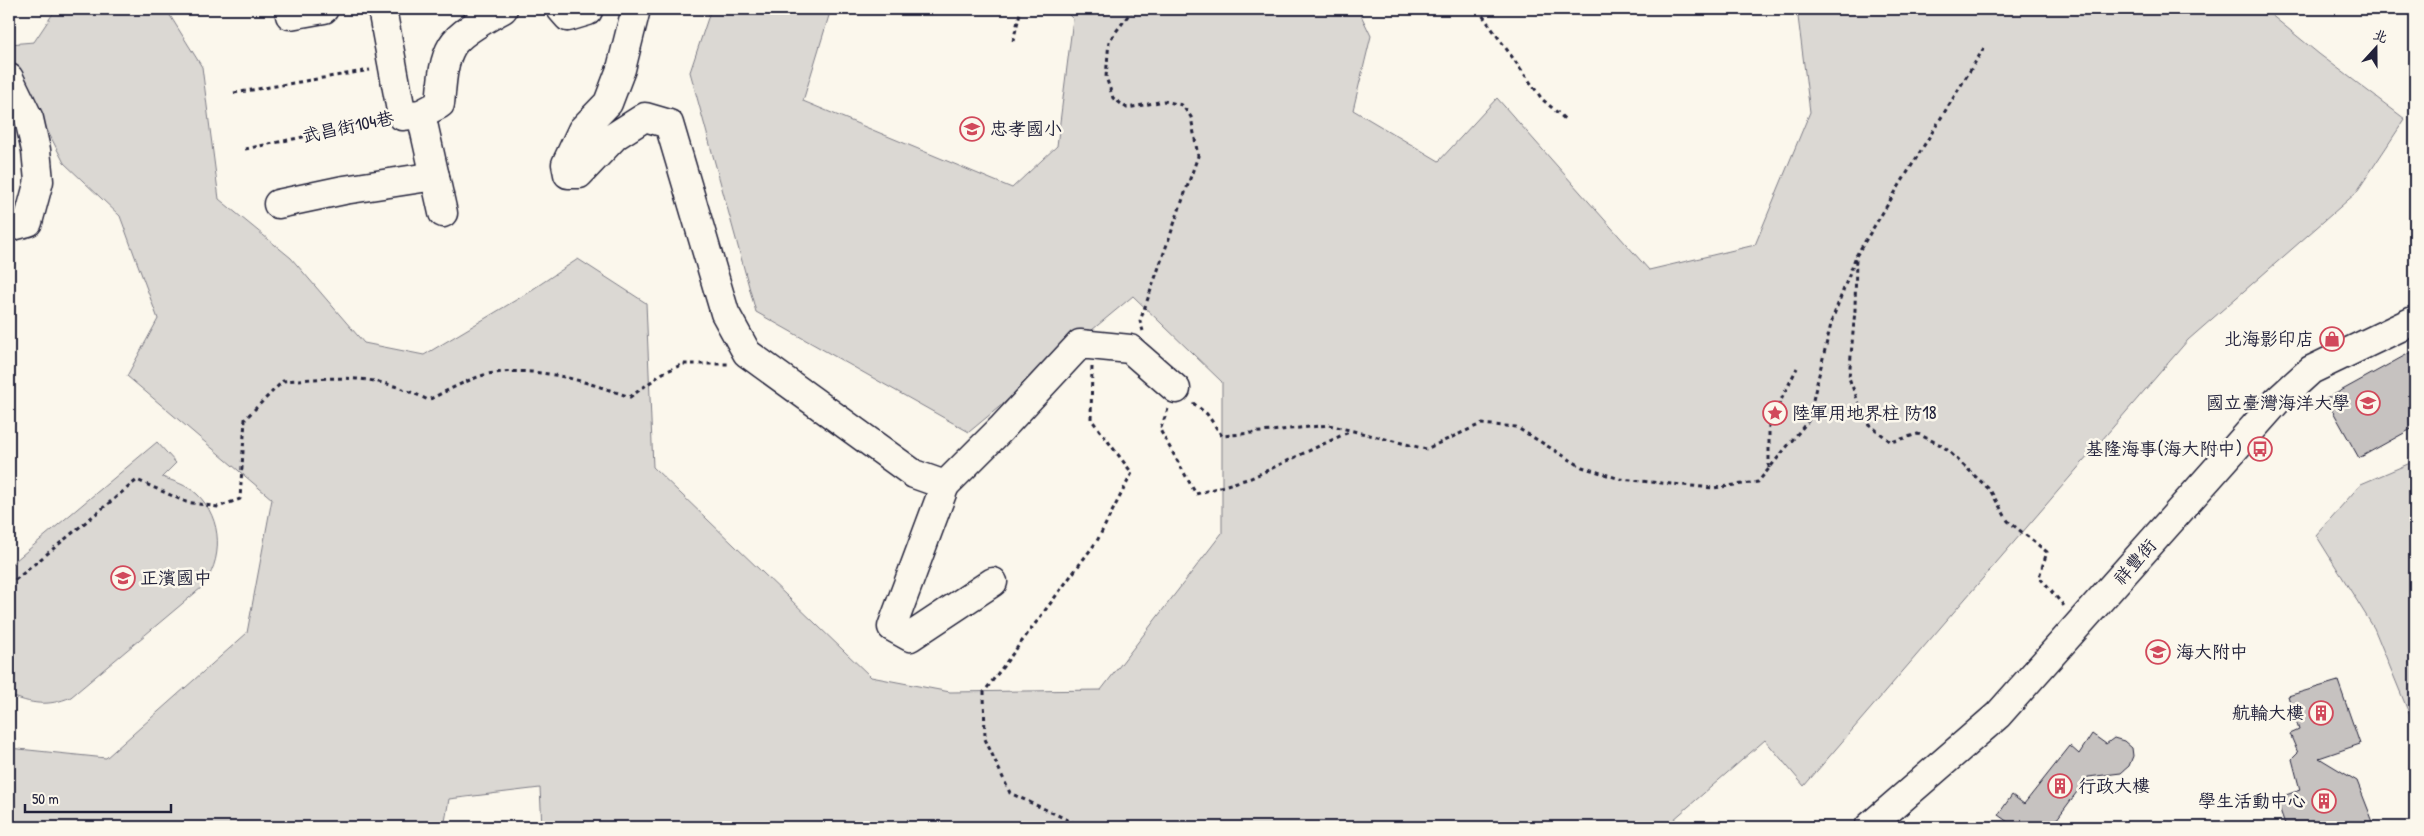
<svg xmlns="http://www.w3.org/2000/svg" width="2424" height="836" font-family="'Patrick Hand','LXGW WenKai TC',sans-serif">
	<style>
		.green { fill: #dbd8d3; stroke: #7e7d87 }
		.building { fill: #c6c2c0; stroke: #22223b }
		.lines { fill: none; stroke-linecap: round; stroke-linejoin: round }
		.minor-casing { stroke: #22223b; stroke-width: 31 }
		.path { stroke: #22223b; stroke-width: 3; stroke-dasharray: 4 4; stroke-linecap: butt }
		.minor { stroke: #fbf7ec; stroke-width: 28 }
		.labels { text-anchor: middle; stroke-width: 5; stroke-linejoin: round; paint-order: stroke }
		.street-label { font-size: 18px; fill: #22223b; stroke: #fbf7ec }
		.poi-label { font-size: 18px; fill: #22223b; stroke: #fbf7ec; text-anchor: start }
	</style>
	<rect width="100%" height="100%" fill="#fbf7ec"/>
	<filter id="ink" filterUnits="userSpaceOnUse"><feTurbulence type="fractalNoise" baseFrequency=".02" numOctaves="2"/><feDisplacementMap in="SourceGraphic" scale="10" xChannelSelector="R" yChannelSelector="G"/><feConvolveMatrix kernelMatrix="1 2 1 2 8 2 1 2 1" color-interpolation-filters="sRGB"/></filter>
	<g filter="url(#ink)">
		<!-- green -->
		<g class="green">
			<path d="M 56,9 L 166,9 L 202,67 L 219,199 L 291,258 L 364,343 L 424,355 L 521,297 L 578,259 L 646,303 L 653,467 L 871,677 L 950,692 L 1101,690 L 1222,533 L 1222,382 L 1133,296 L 969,432 L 756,312 L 690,72 L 711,9 L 831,9 L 803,101 L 1012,188 L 1057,146 L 1073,19 L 1063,9 L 1358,9 L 1371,36 L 1353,110 L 1439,161 L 1497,98 L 1649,270 L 1755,245 L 1810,112 L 1797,9 L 2264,9 L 2319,54 L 2405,119 L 2356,193 L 2188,340 L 1804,786 L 1765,740 L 1665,827 L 542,827 L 540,788 L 449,799 L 444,827 L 9,827 L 9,748 L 106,758 L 247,633 L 272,499 L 127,376 L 158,319 L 120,216 L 64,163 L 33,102 L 9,109 L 9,44 L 34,42 Z"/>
			<path d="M 157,442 L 176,463 L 162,477 C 173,481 187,485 197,494 C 223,519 224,561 201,588 L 71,697 C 48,707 31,704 9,695 L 9,566 Z"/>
			<path d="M 2415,461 L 2415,728 L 2374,628 L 2316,535 L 2361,484 Z"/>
		</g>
		<!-- building -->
		<g class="building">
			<path d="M 2415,350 L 2415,427 L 2359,458 L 2326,399 Z"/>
			<path d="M 2338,681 L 2360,744 L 2319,758 L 2357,781 L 2375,827 L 2286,827 L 2279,807 L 2286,795 L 2300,790 L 2292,759 L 2298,753 L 2290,734 L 2299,730 L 2288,696 Z"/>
			<path d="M 2092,734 L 2106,744 L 2114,738 L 2124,741 L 2132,748 L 2133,756 L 2129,766 L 2121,773 L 2088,777 L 2051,827 L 2015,827 L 1998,815 L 2012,795 L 2024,804 L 2070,746 L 2079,754 Z"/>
		</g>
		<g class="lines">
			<!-- minor casing -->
			<g class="minor-casing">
				<g id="minor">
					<path d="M 382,9 L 402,116 L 421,114 L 440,104 C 442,85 442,63 452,46 C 460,32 489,17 503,9"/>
					<path d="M 561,9 L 568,17 L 588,11 L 588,9"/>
					<path d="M 636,9 L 621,69 L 608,103 L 582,130 L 566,164 L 568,174 L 579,174 L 615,136 L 645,117 L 669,124 L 725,313 L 747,353 L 914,474 L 945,485 L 892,627 L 910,637 L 993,582"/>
					<path d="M 290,15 L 324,9"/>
					<path d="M 9,78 L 29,119 L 36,150 L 39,181 L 28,222 L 9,227"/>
					<path d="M 421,114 L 443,213"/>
					<path d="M 278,204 L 344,190 L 435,176"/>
					<path d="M 945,485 L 1001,429 L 1080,344 L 1130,349 L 1176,389"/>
					<path d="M 1869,827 L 1998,715 L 2277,401 L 2311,370 L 2415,320"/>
				</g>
			</g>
			<!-- path -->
			<g class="path">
				<path d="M 1133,9 L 1109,41 L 1106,77 L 1113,98 L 1127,108 L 1164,101 L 1182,105 L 1191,117 L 1198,156 L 1140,321 L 1143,331"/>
				<path d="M 1478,9 L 1542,99 L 1567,121"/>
				<path d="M 1013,41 L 1021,9"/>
				<path d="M 1984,48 L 1856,256 L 1855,310 L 1849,378 L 1866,422 L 1891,442 L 1918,434 L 1943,446 L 1990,490 L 2008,521 L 2047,552 L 2039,577 L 2064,606"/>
				<path d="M 234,93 L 370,70"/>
				<path d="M 245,149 L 380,121"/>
				<path d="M 1193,403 L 1207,414 L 1222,436 L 1329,425 L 1426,449 L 1481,424 L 1516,427 L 1582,467 L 1620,479 L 1713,488 L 1758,482 L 1808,421 L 1832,320 L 1856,256"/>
				<path d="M 1168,409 L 1160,430 L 1196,494 L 1251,478 L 1351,431"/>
				<path d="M 1769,468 L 1769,424 L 1797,368"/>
				<path d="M 9,585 L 137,480 L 186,502 L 218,507 L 240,499 L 245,419 L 283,381 C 340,377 375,373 428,400 C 445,392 470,378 488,374 C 537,365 584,381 630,397 L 663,373 L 683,364 L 728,364"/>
				<path d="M 1083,827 L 1010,793 L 985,739 L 984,692 L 1097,541 L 1132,473 L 1091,419 L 1092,367"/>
			</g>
			<!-- minor -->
			<use href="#minor" class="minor"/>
		</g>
	</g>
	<!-- icons -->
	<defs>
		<g id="school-ring" transform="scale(1.25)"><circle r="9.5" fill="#fbf7ec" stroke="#d1495b" stroke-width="1.5"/><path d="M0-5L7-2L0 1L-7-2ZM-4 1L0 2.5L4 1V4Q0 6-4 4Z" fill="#d1495b"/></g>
		<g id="shop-ring" transform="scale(1.25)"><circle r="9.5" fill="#fbf7ec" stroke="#d1495b" stroke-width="1.5"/><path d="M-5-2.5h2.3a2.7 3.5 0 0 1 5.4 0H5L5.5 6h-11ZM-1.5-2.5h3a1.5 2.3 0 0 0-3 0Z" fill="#d1495b"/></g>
		<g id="university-ring" transform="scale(1.25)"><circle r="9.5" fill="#fbf7ec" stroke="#d1495b" stroke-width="1.5"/><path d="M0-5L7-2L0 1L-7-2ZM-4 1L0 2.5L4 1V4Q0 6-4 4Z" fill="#d1495b"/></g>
		<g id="sight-ring" transform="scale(1.25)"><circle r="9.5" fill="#fbf7ec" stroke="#d1495b" stroke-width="1.5"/><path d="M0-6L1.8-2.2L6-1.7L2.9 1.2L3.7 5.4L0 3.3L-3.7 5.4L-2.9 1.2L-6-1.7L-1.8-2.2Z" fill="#d1495b"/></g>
		<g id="bus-ring" transform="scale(1.25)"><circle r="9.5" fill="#fbf7ec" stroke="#d1495b" stroke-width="1.5"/><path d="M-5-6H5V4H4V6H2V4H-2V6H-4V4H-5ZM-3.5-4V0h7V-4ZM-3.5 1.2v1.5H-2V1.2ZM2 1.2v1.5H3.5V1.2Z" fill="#d1495b"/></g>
		<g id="building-ring" transform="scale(1.25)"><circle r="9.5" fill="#fbf7ec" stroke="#d1495b" stroke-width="1.5"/><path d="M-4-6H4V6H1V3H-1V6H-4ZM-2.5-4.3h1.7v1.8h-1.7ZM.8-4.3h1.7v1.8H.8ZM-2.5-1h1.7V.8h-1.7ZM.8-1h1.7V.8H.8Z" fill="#d1495b"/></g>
	</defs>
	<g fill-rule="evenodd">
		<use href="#school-ring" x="972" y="129"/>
		<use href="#shop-ring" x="2332" y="339"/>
		<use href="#university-ring" x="2368" y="403"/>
		<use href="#sight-ring" x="1775" y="413"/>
		<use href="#bus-ring" x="2260" y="449"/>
		<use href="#school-ring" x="123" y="578"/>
		<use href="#school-ring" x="2158" y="652"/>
		<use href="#building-ring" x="2321" y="713"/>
		<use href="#building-ring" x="2060" y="786"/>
		<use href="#building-ring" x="2324" y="801"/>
	</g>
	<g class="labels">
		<!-- street labels -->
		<g class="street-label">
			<text transform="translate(348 127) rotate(-12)" y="6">武昌街104巷</text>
			<text transform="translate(2135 562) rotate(-49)" y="6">祥豐街</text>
		</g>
		<!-- poi labels -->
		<g class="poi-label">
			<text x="990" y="135">忠孝國小</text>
			<text x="2314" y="345" text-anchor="end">北海影印店</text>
			<text x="2350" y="409" text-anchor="end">國立臺灣海洋大學</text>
			<text x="1792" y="419">陸軍用地界柱 防18</text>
			<text x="2242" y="455" text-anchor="end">基隆海事(海大附中)</text>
			<text x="140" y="584">正濱國中</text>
			<text x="2176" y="658">海大附中</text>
			<text x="2304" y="719" text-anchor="end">航輪大樓</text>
			<text x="2078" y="792">行政大樓</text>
			<text x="2306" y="807" text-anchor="end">學生活動中心</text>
		</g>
	</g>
	<!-- margin -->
	<rect width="2424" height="836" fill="none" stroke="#fbf7ec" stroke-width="30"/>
	<rect x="15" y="15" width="2394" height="806" fill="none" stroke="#22223b" stroke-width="2" filter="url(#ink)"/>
	<!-- north arrow -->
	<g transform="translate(2376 48) rotate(21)" stroke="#fbf7ec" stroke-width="4" paint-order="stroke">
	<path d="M0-4L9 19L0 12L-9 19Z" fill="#22223b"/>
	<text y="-8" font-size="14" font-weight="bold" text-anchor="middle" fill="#22223b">北</text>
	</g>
	<!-- scale -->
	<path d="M25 804v8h146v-8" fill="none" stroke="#22223b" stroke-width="2.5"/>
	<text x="32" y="804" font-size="15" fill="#22223b" stroke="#fbf7ec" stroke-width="4" paint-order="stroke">50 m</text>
</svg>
